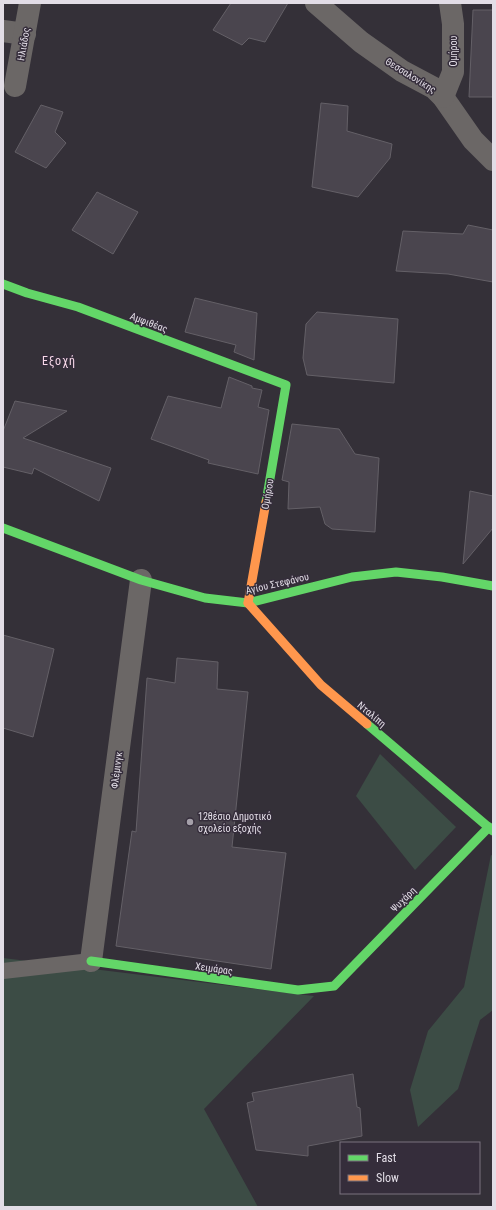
<svg xmlns="http://www.w3.org/2000/svg" width="496" height="1210" font-family="'Roboto Condensed',sans-serif">
	<style>
		.green { fill: #3c4c45 }
		.building { fill: #4a454e; stroke: #646067 }
		.lines { fill: none; stroke-linecap: round; stroke-linejoin: round }
		.lane { stroke: #6b6766; stroke-width: 16 }
		.street { stroke: #6b6766; stroke-width: 22 }
		.fast { stroke: #63d668; stroke-width: 9 }
		.slow { stroke: #ff974d; stroke-width: 9 }
		.poi-dot { fill: #a5a0a9; stroke: #352d3b; stroke-width: 1.5 }
		.labels { text-anchor: middle; stroke-width: 3; stroke-linejoin: round; paint-order: stroke }
		.street-label { font-size: 10px; fill: #e2dde6; stroke: #352d3b }
		.poi-label { font-size: 10px; fill: #e2dde6; stroke: #352d3b; text-anchor: start }
		.quarter-label { font-size: 12px; letter-spacing: 1px; fill: #f8d9e9; stroke: #352d3b }
	</style>
	<rect width="100%" height="100%" fill="#343038"/>
	<!-- green -->
	<g class="green">
		<path d="M 380,754 L 456,827 L 415,870 L 356,796 Z"/>
		<path d="M 491,855 L 493,856 L 493,1010 L 480,1020 L 458,1089 L 418,1127 L 410,1090 L 428,1031 L 464,987 Z"/>
		<path d="M 3,958 L 314,996 L 204,1109 L 258,1207 L 3,1207 Z"/>
	</g>
	<!-- building -->
	<g class="building">
		<path d="M 231,3 L 288,3 L 265,42 L 249,38 L 242,45 L 213,30 Z"/>
		<path d="M 473,10 L 493,10 L 493,97 L 469,97 Z"/>
		<path d="M 321,103 L 348,106 L 347,131 L 392,144 L 390,158 L 358,197 L 312,187 Z"/>
		<path d="M 41,105 L 63,112 L 55,132 L 66,143 L 46,168 L 15,152 Z"/>
		<path d="M 97,192 L 138,212 L 113,254 L 72,230 Z"/>
		<path d="M 468,225 L 493,230 L 493,282 L 448,274 L 396,271 L 403,231 L 463,234 Z"/>
		<path d="M 195,298 L 257,313 L 254,360 L 234,352 L 236,345 L 185,332 Z"/>
		<path d="M 317,312 L 398,319 L 394,383 L 307,375 L 303,358 L 306,324 Z"/>
		<path d="M 229,377 L 252,386 L 252,388 L 262,390 L 258,407 L 269,410 L 258,474 L 208,463 L 209,460 L 151,439 L 168,396 L 221,408 Z"/>
		<path d="M 15,401 L 67,411 L 23,438 L 111,468 L 99,501 L 34,468 L 32,474 L 3,467 L 3,431 Z"/>
		<path d="M 292,424 L 339,429 L 355,454 L 379,458 L 375,532 L 332,529 L 325,524 L 320,507 L 288,509 L 289,482 L 282,480 Z"/>
		<path d="M 470,491 L 493,496 L 493,528 L 463,564 Z"/>
		<path d="M 3,635 L 54,649 L 33,737 L 3,728 Z"/>
		<path d="M 177,658 L 218,662 L 217,689 L 248,692 L 232,847 L 286,853 L 271,969 L 116,946 L 132,831 L 136,832 L 147,678 L 175,683 Z"/>
		<path d="M 353,1074 L 357,1107 L 360,1108 L 362,1136 L 308,1146 L 308,1156 L 256,1150 L 247,1103 L 254,1101 L 252,1093 Z"/>
	</g>
	<g class="lines">
		<!-- lane -->
		<path class="lane" d="M 3,971 L 91,961"/>
		<!-- street -->
		<g class="street">
			<path d="M 316,3 L 361,42 L 402,71 L 434,88 L 443,97 L 473,140 L 493,160"/>
			<path d="M 3,31 L 25,34"/>
			<path d="M 15,86 L 30,3"/>
			<path d="M 443,97 L 453,72 L 453,24 L 450,3"/>
			<path d="M 91,961 L 141,580"/>
		</g>
		<!-- fast -->
		<g class="fast">
			<path d="M 3,284 L 27,293 L 78,307 L 286,385 L 266,502"/>
			<path d="M 3,528 L 141,580 L 205,598 L 248,603 L 352,577 L 396,572 L 442,577 L 493,586"/>
			<path d="M 367,724 L 493,831"/>
			<path d="M 91,961 L 298,990 L 334,986 L 489,827"/>
		</g>
		<!-- slow -->
		<g class="slow">
			<path d="M 248,603 L 266,502"/>
			<path d="M 248,603 L 321,685 L 367,724"/>
		</g>
	</g>
	<!-- markers -->
	<circle class="poi-dot" cx="190" cy="822" r="4"/>
	<g class="labels">
		<!-- street labels -->
		<g class="street-label">
			<text transform="translate(23 44) rotate(-80)" y="4">Ηλιάδος</text>
			<text transform="translate(453 51) rotate(-90)" y="4">Ομήρου</text>
			<text transform="translate(411 75) rotate(32)" y="4">Θεσσαλονίκης</text>
			<text transform="translate(149 322) rotate(21)" y="4">Αμφιθέας</text>
			<text transform="translate(267 494) rotate(-80)" y="4">Ομήρου</text>
			<text transform="translate(277 583) rotate(-13)" y="4">Αγίου Στεφάνου</text>
			<text transform="translate(372 714) rotate(40)" y="4">Νταλίπη</text>
			<text transform="translate(116 770) rotate(-83)" y="4">Φλέμινγκ</text>
			<text transform="translate(403 899) rotate(-45)" y="4">Ψυχάρη</text>
			<text transform="translate(214 968) rotate(8)" y="4">Χειμάρας</text>
		</g>
		<!-- poi labels -->
		<g class="poi-label">
			<text x="198" y="820">12θέσιο Δημοτικό<tspan x="198" dy="12">σχολείο εξοχής</tspan></text>
		</g>
		<!-- quarter labels -->
		<g class="quarter-label">
			<text x="59" y="365">Εξοχή</text>
		</g>
	</g>
	<!-- border -->
	<rect width="496" height="1210" fill="none" stroke="#e2dde6" stroke-width="8"/>
	<!-- legend -->
	<rect x="340" y="1142" width="140" height="52" fill="#352d3b" stroke="#7a737f"/>
	<rect x="348" y="1155" width="20" height="6" fill="#63d668" stroke="#7a737f"/>
	<text x="376" y="1162" font-size="12" fill="#e2dde6">Fast</text>
	<rect x="348" y="1175" width="20" height="6" fill="#ff974d" stroke="#7a737f"/>
	<text x="376" y="1182" font-size="12" fill="#e2dde6">Slow</text>
</svg>
